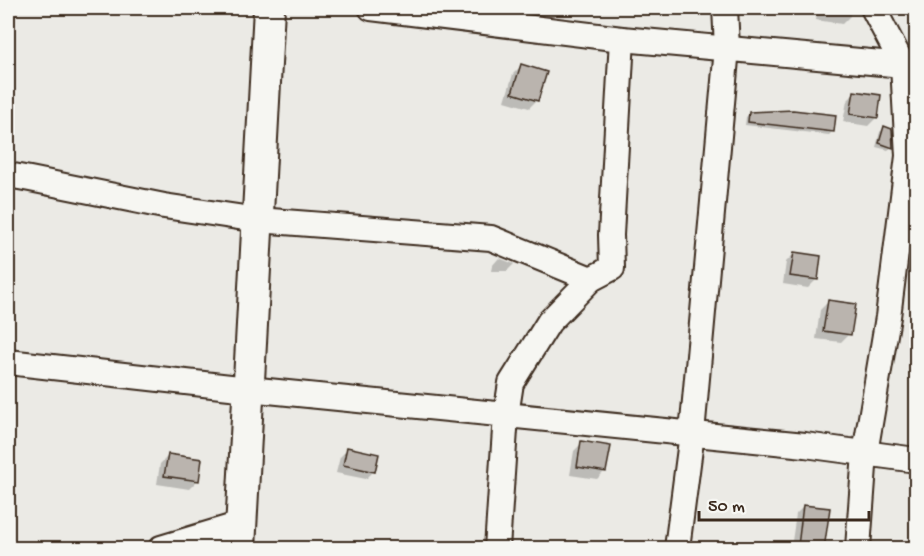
<svg xmlns="http://www.w3.org/2000/svg" width="924" height="556" font-family="'Gochi Hand',sans-serif">
	<style>
		.shadow { fill: #0003 }
		.building { fill: #bab4ae; stroke: #3b2a1e; stroke-width: 1.5 }
		.lines { fill: none; stroke-linecap: round; stroke-linejoin: round }
		.minor-casing { stroke: #3b2a1e; stroke-width: 28 }
		.tertiary-casing { stroke: #3b2a1e; stroke-width: 34 }
		.minor { stroke: #f6f6f2; stroke-width: 24 }
		.tertiary { stroke: #f6f6f2; stroke-width: 30 }
	</style>
	<rect width="100%" height="100%" fill="#ebeae5"/>
	<filter id="ink" filterUnits="userSpaceOnUse"><feTurbulence type="fractalNoise" baseFrequency=".0167" numOctaves="2"/><feDisplacementMap in="SourceGraphic" scale="12" xChannelSelector="R" yChannelSelector="G"/><feConvolveMatrix kernelMatrix="1 2 1 2 8 2 1 2 1" color-interpolation-filters="sRGB"/></filter>
	<g filter="url(#ink)">
		<!-- shadow -->
		<g class="shadow">
			<path d="M 818,8 L 851,8 L 850,16 L 842,24 L 816,20 Z"/>
			<path d="M 521,66 L 537,100 L 529,108 L 505,101 L 513,74 Z"/>
			<path d="M 855,93 L 876,118 L 868,126 L 843,122 L 847,101 Z"/>
			<path d="M 749,114 L 833,131 L 829,135 L 745,125 L 746,117 Z"/>
			<path d="M 884,128 L 892,147 L 888,150 L 876,147 L 880,132 Z"/>
			<path d="M 794,254 L 816,280 L 808,288 L 783,284 L 786,262 Z"/>
			<path d="M 499,258 L 514,264 L 507,271 L 491,271 L 492,266 Z"/>
			<path d="M 828,302 L 849,334 L 841,342 L 816,339 L 820,310 Z"/>
			<path d="M 582,443 L 605,471 L 597,479 L 570,475 L 574,451 Z"/>
			<path d="M 348,449 L 374,471 L 366,479 L 336,473 L 340,457 Z"/>
			<path d="M 168,456 L 197,481 L 189,489 L 157,484 L 160,464 Z"/>
			<path d="M 804,506 L 823,548 L 791,548 L 796,514 Z"/>
		</g>
		<!-- building -->
		<g class="building">
			<path d="M 521,64 L 547,72 L 538,101 L 512,93 Z"/>
			<path d="M 854,91 L 881,95 L 878,118 L 850,114 Z"/>
			<path d="M 793,110 L 836,115 L 834,132 L 748,122 L 749,112 Z"/>
			<path d="M 884,126 L 892,129 L 893,148 L 879,143 Z"/>
			<path d="M 794,252 L 821,256 L 818,280 L 790,276 Z"/>
			<path d="M 828,300 L 856,304 L 851,335 L 823,331 Z"/>
			<path d="M 581,441 L 611,446 L 606,472 L 577,467 Z"/>
			<path d="M 347,447 L 379,454 L 375,472 L 343,465 Z"/>
			<path d="M 168,454 L 202,459 L 199,481 L 164,476 Z"/>
			<path d="M 803,505 L 830,508 L 824,549 L 798,546 Z"/>
		</g>
		<g class="lines">
			<!-- minor casing -->
			<g class="minor-casing">
				<g id="minor">
					<path d="M 371,8 L 622,39 L 903,65 L 914,67"/>
					<path d="M 8,175 L 30,179 L 164,206 L 258,220 L 491,238 L 591,279"/>
					<path d="M 8,362 L 248,389 L 805,445 L 916,460"/>
					<path d="M 161,548 L 241,524"/>
					<path d="M 497,548 L 506,415 L 511,383 L 549,322 L 591,279 L 612,268 L 611,235 L 622,39"/>
					<path d="M 677,548 L 692,433 L 727,48 L 725,8"/>
					<path d="M 858,548 L 865,453 L 888,317 L 908,156 L 903,65 L 873,8"/>
				</g>
			</g>
			<!-- tertiary casing -->
			<g class="tertiary-casing">
				<path id="tertiary" d="M 240,548 L 269,8"/>
			</g>
			<!-- minor -->
			<use href="#minor" class="minor"/>
			<!-- tertiary -->
			<use href="#tertiary" class="tertiary"/>
		</g>
	</g>
	<!-- margin -->
	<rect width="924" height="556" fill="none" stroke="#f6f6f2" stroke-width="30"/>
	<rect x="15" y="15" width="894" height="526" fill="none" stroke="#3b2a1e" stroke-width="2" filter="url(#ink)"/>
	<!-- scale -->
	<path d="M699 511v9h170v-9" fill="none" stroke="#3b2a1e" stroke-width="3"/>
	<text x="708" y="511" font-size="18" fill="#3b2a1e" stroke="#f6f6f2" stroke-width="4.5" paint-order="stroke">50 m</text>
</svg>
